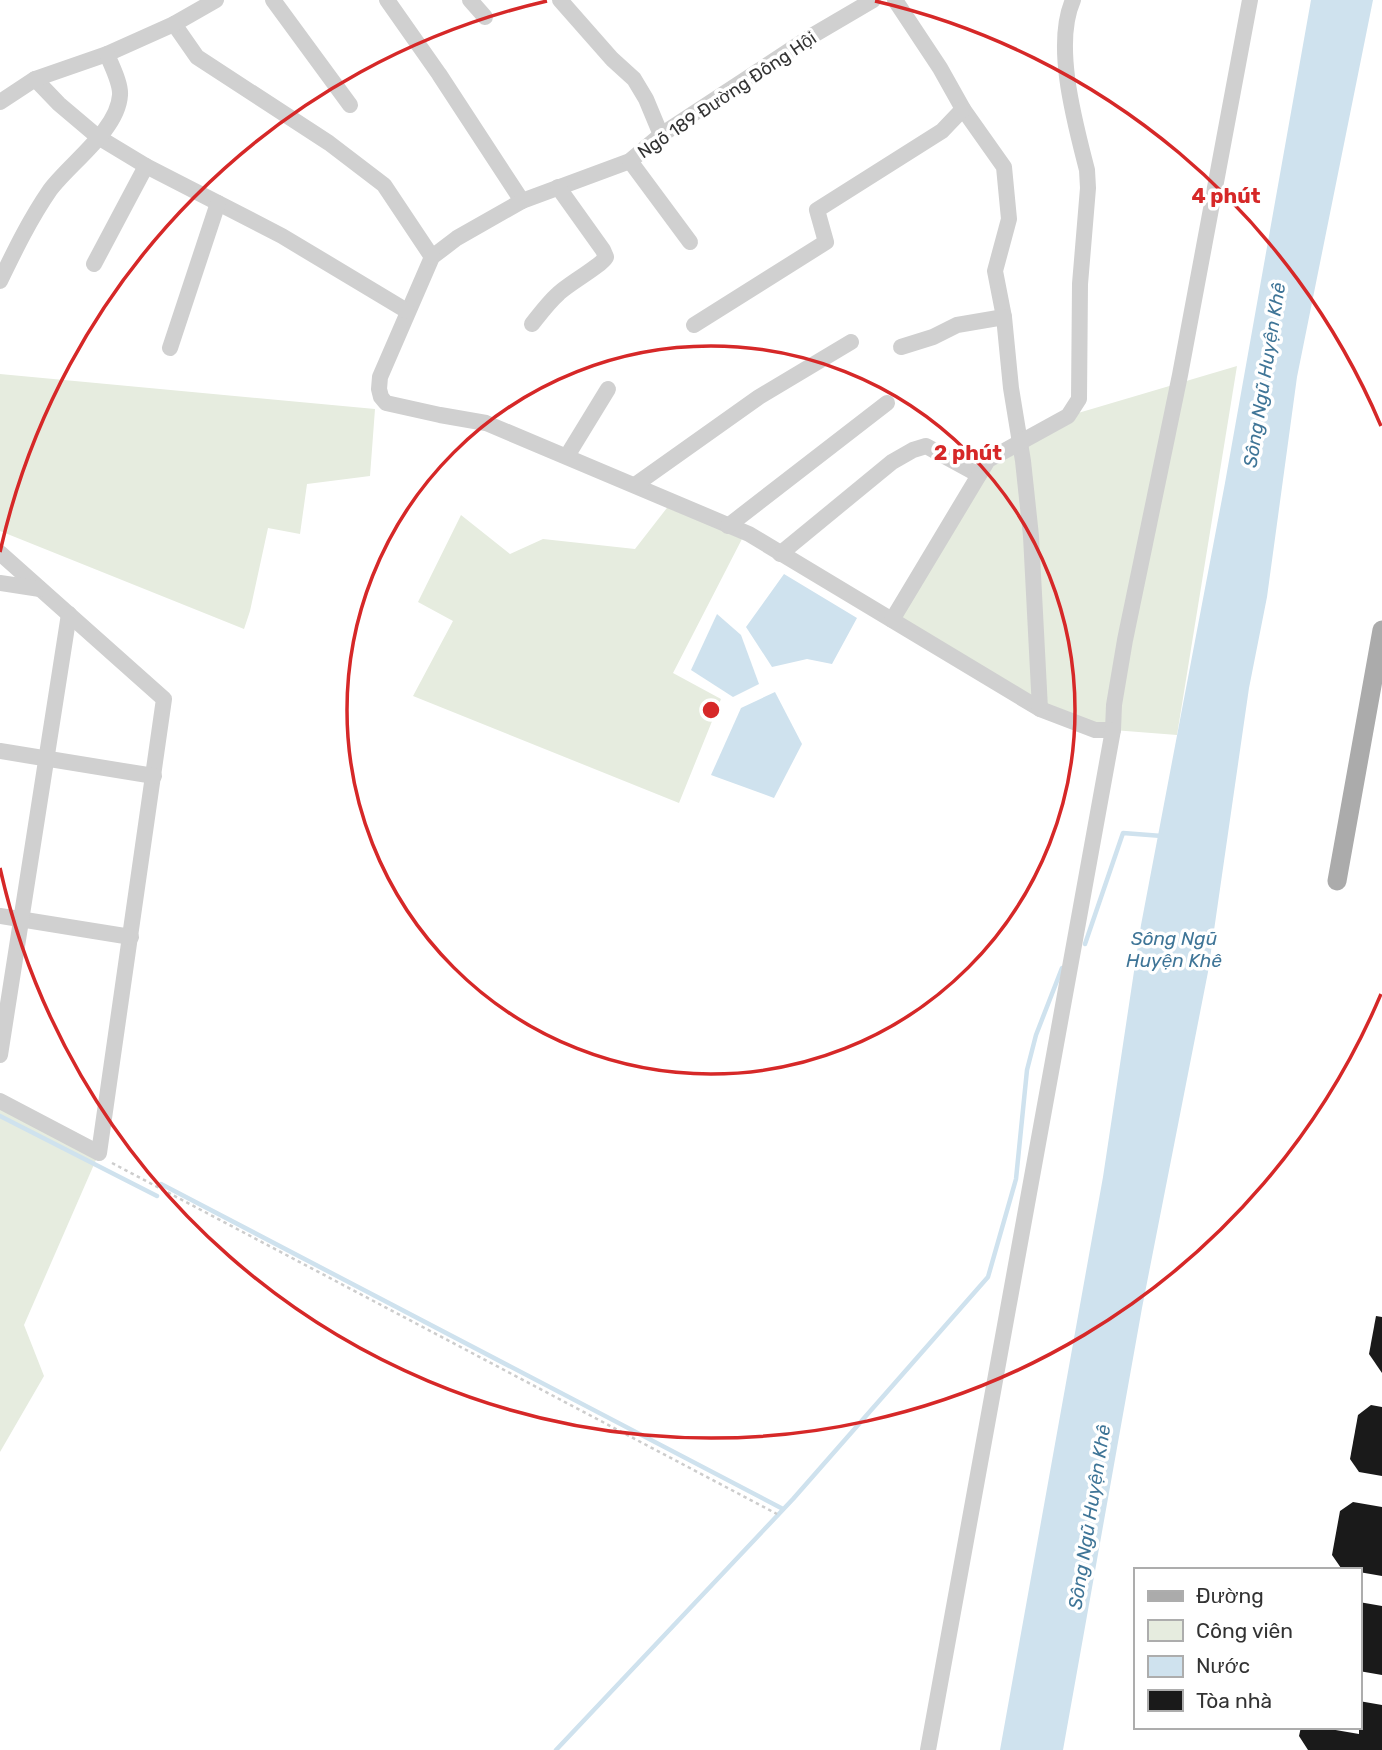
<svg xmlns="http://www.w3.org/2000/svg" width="1382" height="1750" font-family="Rubik,sans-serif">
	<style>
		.green { fill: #e6ecdf }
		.water { fill: #cfe2ee }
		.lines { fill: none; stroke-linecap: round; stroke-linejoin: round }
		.stream { stroke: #cfe2ee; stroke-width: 4.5 }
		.building { fill: #1a1a1a }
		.path { stroke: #cdcdcd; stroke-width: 2.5; stroke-dasharray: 3.5 3.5; stroke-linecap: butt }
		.minor { stroke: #d0d0d0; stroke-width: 16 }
		.major { stroke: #ababab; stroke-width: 19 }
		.ring { fill: none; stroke: #d62828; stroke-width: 3.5 }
		.labels { text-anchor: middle; stroke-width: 7; stroke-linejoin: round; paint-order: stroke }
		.street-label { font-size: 18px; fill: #333; stroke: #fff }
		.water-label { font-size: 19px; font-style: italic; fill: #3f7597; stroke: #fff }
		.centre { fill: #d62828; stroke: #fff; stroke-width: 3.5 }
		.ring-label { font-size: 21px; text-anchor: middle; font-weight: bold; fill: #d62828; stroke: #fff; stroke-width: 7; stroke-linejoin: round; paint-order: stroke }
	</style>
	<rect width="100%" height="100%" fill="#fff"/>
	<!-- green -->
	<g class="green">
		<path d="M 1237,366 L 1177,735 L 1113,730 L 1040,709 L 892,620 L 979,475 L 1068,416 Z"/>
		<path d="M 0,374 L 375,409 L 370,476 L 307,484 L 300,534 L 268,528 L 250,611 L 244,629 L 0,531 Z"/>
		<path d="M 670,504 L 743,537 L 673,673 L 721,699 L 679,803 L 413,696 L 453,621 L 418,602 L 461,515 L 510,554 L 543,539 L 635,549 Z"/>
		<path d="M 0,1102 L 99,1153 L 24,1325 L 44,1376 L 0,1452 Z"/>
	</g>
	<!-- water -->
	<g class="water">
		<path d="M 1311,0 L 1373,0 L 1297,377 L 1267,597 L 1249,688 L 1208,972 L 1142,1308 L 1063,1750 L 1000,1750 L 1103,1177 L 1141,925 L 1225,483 Z"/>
		<path d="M 784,574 L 857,618 L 832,664 L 807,659 L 772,667 L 746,627 Z"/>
		<path d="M 717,614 L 741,635 L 759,684 L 733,697 L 691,670 Z"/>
		<path d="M 775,692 L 802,744 L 774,798 L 711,775 L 741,708 Z"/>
	</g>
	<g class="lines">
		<!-- stream -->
		<g class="stream">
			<path d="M 1085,944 L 1123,833 L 1162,836"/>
			<path d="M 0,1116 L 157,1196"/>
			<path d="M 161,1184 L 783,1509"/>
			<path d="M 556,1750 L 793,1499 L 988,1277 L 1016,1179 L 1027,1070 L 1036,1035 L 1062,968"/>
		</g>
	</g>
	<!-- building -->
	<g class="building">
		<path d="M 1376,1316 L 1382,1317 L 1382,1373 L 1369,1354 Z"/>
		<path d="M 1371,1405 L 1382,1407 L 1382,1476 L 1359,1472 L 1350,1459 L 1358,1415 Z"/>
		<path d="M 1353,1502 L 1382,1507 L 1382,1576 L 1359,1572 L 1359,1570 L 1341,1568 L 1332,1555 L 1340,1511 Z"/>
		<path d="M 1359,1602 L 1382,1606 L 1382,1675 L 1359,1671 Z"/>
		<path d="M 1359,1701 L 1382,1705 L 1382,1750 L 1308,1750 L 1299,1736 L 1301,1727 L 1318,1727 L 1359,1734 Z"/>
	</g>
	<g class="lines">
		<!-- path -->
		<path class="path" d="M 112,1163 L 777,1514"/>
		<!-- minor -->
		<g class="minor">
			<path d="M 273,0 L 350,105"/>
			<path d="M 387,0 L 439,74 L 522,201"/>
			<path d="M 470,0 L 485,17"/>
			<path d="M 560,0 L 612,59 L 634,79 L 646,99 L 661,135"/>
			<path d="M 873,0 L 810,37 L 661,135 L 630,161 L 522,201 L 457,238 L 432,257 L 380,377 L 379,389 L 381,397 L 386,403 L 440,415 L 486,423 L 749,534 L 1040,709 L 1095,730 L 1113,730 L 1114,705 L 1125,640 L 1180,375 L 1250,0"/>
			<path d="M 895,0 L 940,68 L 963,109 L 1004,167 L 1009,219 L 995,271 L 1004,317 L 1011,388 L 1023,461 L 1031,536 L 1040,709"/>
			<path d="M 174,24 L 197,57 L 329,143 L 384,185 L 432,257"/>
			<path d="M 35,79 L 59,104 L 98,137 L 146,166 L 282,236 L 407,311"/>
			<path d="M 0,102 L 35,79 L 107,54 L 174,24 L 216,0"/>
			<path d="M 630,161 L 690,242"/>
			<path d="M 94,264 L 146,166"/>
			<path d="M 0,281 C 15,250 30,219 50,190 C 70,163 118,130 120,95 C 121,83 111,65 107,54"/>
			<path d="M 532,324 C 540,314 548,303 558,294 C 568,284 601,266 606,257 L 603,250 L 558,187"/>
			<path d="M 694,325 L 826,242 L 817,210 L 942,131 L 963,109"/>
			<path d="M 901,347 L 933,337 L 957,325 L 1004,317"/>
			<path d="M 170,348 L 218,203"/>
			<path d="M 567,456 L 608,389"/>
			<path d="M 635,485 L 759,397 L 851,342"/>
			<path d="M 728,526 L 887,403"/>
			<path d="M 0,553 L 164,699 L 99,1153 L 0,1101"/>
			<path d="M 780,554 L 892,462 L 913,450 L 926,446 L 979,475"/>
			<path d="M 0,583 L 40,589"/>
			<path d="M 892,620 L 988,460 L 1068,416 L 1079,399 L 1080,284 L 1088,188 L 1087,170 C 1075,123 1053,45 1073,0"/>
			<path d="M 0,751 L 154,776"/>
			<path d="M 0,916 L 131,937"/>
			<path d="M 0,1055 L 69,614"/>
			<path d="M 928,1750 L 1113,730"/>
		</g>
		<!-- major -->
		<path class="major" d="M 1337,881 L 1382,630"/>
	</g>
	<!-- distance rings -->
	<g class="ring">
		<circle cx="711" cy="710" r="364"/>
		<path d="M1381 994A728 728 0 0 1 0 868M0 552A728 728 0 0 1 547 1M875 1A728 728 0 0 1 1381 426"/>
	</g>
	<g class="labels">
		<!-- street labels -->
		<g class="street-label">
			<text transform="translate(727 95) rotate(-34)" y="6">Ngõ 189 Đường Đông Hội</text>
		</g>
		<!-- water labels -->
		<g class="water-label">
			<text transform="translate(1264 375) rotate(-81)" y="7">Sông Ngũ Huyện Khê</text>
			<text x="1174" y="945">Sông Ngũ<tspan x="1174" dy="22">Huyện Khê</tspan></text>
			<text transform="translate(1089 1517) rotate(-81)" y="7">Sông Ngũ Huyện Khê</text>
		</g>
	</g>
	<circle cx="711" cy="710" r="10" class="centre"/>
	<g class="ring-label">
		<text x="1226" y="203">4 phút</text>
		<text x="968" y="460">2 phút</text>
	</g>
	<!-- legend -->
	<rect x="1134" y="1568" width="228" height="161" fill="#ffffff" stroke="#adadad" stroke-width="2"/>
	<rect x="1148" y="1591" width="35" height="10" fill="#ababab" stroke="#adadad" stroke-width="2"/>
	<text x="1196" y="1603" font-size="21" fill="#333333">Đường</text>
	<rect x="1148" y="1620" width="35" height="21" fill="#e6ecdf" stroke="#adadad" stroke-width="2"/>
	<text x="1196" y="1638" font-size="21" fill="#333333">Công viên</text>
	<rect x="1148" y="1656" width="35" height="21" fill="#cfe2ee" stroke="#adadad" stroke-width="2"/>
	<text x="1196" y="1673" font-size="21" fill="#333333">Nước</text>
	<rect x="1148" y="1690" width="35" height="21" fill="#1a1a1a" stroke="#adadad" stroke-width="2"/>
	<text x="1196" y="1708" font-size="21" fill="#333333">Tòa nhà</text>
</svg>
